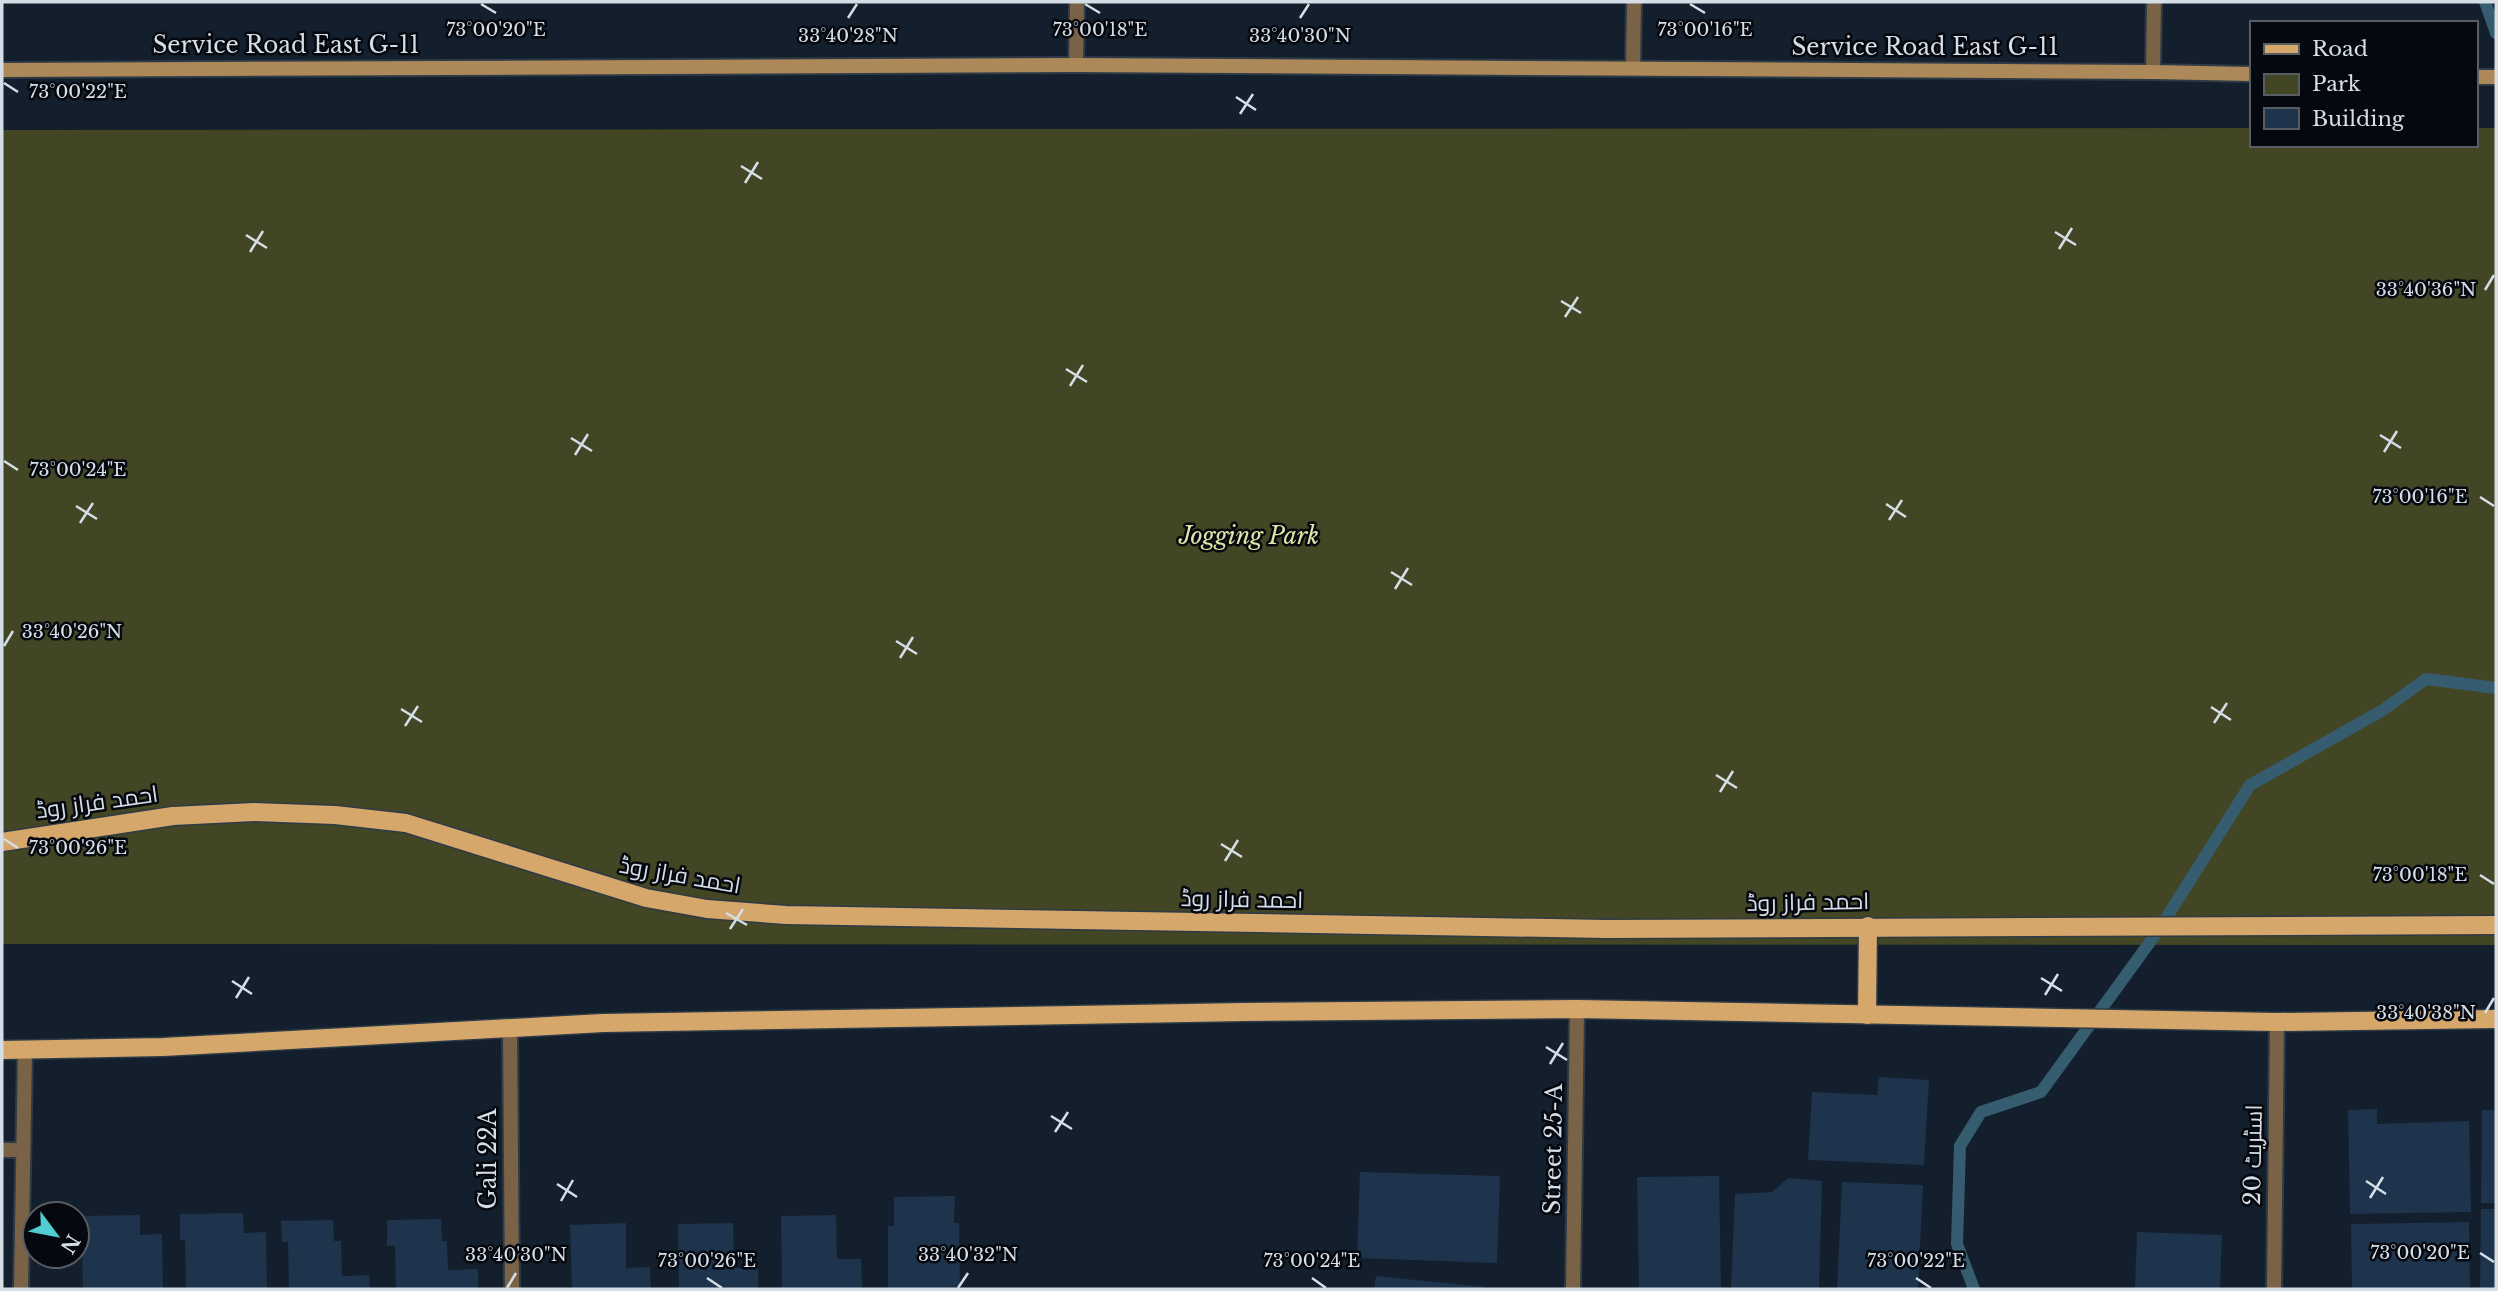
<svg xmlns="http://www.w3.org/2000/svg" width="2498" height="1291" font-family="'Libre Baskerville',Cairo,serif">
	<style>
		.green { fill: #434624 }
		.lines { fill: none; stroke-linecap: round; stroke-linejoin: round }
		.stream { stroke: #365c6f; stroke-width: 12 }
		.building { fill: #1e334c }
		.street-casing { stroke: #2e3a46; stroke-width: 18 }
		.secondary-casing { stroke: #2e3a46; stroke-width: 18 }
		.primary-casing { stroke: #2e3a46; stroke-width: 21 }
		.street { stroke: #796246; stroke-width: 14 }
		.secondary { stroke: #ad895a; stroke-width: 14 }
		.primary { stroke: #d6a76a; stroke-width: 18 }
		.ticks { fill: none; stroke: #d5dde6; stroke-width: 2.5 }
		.labels { text-anchor: middle; stroke-width: 5; stroke-linejoin: round; paint-order: stroke }
		.street-label { font-size: 23px; fill: #d5dde6; stroke: #05080e }
		.park-label { font-size: 23px; font-style: italic; fill: #dee5a5; stroke: #05080e }
		.ticks-label { font-size: 18px; text-anchor: middle; fill: #d5dde6; stroke: #05080e; stroke-width: 5; stroke-linejoin: round; paint-order: stroke }
	</style>
	<rect width="100%" height="100%" fill="#131f2c"/>
	<!-- green -->
	<path class="green" d="M 2251,128 L 2251,145 L 2475,145 L 2475,128 L 2496,128 L 2496,945 L 2,944 L 2,130 Z"/>
	<g class="lines">
		<!-- stream -->
		<g class="stream">
			<path d="M 2485,2 L 2496,33"/>
			<path d="M 1974,1289 L 1957,1244 L 1960,1146 L 1981,1112 L 2041,1092 L 2158,931 L 2250,785 L 2383,710 L 2426,679 L 2496,688"/>
		</g>
	</g>
	<!-- building -->
	<g class="building">
		<path d="M 1879,1077 L 1929,1080 L 1924,1165 L 1808,1160 L 1812,1092 L 1877,1095 Z"/>
		<path d="M 2377,1109 L 2377,1124 L 2469,1121 L 2471,1212 L 2350,1214 L 2348,1110 Z"/>
		<path d="M 2482,1110 L 2496,1110 L 2496,1203 L 2481,1203 Z"/>
		<path d="M 1360,1172 L 1500,1176 L 1497,1263 L 1357,1258 Z"/>
		<path d="M 1719,1176 L 1721,1289 L 1639,1289 L 1637,1177 Z"/>
		<path d="M 1788,1178 L 1822,1181 L 1819,1289 L 1731,1289 L 1735,1194 L 1772,1192 Z"/>
		<path d="M 1842,1182 L 1923,1185 L 1918,1289 L 1837,1289 Z"/>
		<path d="M 955,1196 L 954,1223 L 959,1223 L 960,1289 L 888,1289 L 888,1226 L 894,1226 L 894,1197 Z"/>
		<path d="M 2481,1209 L 2496,1209 L 2496,1289 L 2480,1289 Z"/>
		<path d="M 243,1213 L 244,1233 L 266,1232 L 267,1289 L 186,1289 L 185,1240 L 180,1240 L 180,1214 Z"/>
		<path d="M 140,1215 L 140,1235 L 162,1234 L 163,1289 L 83,1289 L 82,1242 L 77,1242 L 77,1216 Z"/>
		<path d="M 836,1215 L 837,1259 L 861,1259 L 862,1289 L 782,1289 L 781,1216 Z"/>
		<path d="M 441,1219 L 442,1241 L 447,1241 L 448,1270 L 478,1269 L 478,1289 L 396,1289 L 395,1246 L 387,1246 L 387,1220 Z"/>
		<path d="M 333,1220 L 334,1241 L 341,1241 L 342,1276 L 369,1275 L 370,1289 L 289,1289 L 288,1242 L 282,1242 L 281,1221 Z"/>
		<path d="M 2469,1222 L 2470,1289 L 2352,1289 L 2351,1224 Z"/>
		<path d="M 626,1223 L 626,1268 L 650,1267 L 651,1289 L 572,1289 L 570,1225 Z"/>
		<path d="M 733,1223 L 734,1268 L 758,1267 L 758,1289 L 679,1289 L 678,1224 Z"/>
		<path d="M 2137,1232 L 2222,1235 L 2220,1289 L 2135,1289 Z"/>
		<path d="M 1376,1276 L 1485,1287 L 1485,1289 L 1374,1289 Z"/>
	</g>
	<g class="lines">
		<!-- street casing -->
		<g class="street-casing">
			<g id="street">
				<path d="M 1076,65 L 1077,2"/>
				<path d="M 1633,67 L 1634,2"/>
				<path d="M 2153,72 L 2154,2"/>
				<path d="M 510,1029 L 512,1289"/>
				<path d="M 2,1150 L 23,1150"/>
				<path d="M 21,1289 L 25,1050"/>
				<path d="M 1573,1289 L 1577,1009"/>
				<path d="M 2274,1289 L 2277,1022"/>
			</g>
		</g>
		<!-- secondary casing -->
		<g class="secondary-casing">
			<g id="secondary">
				<path d="M 2,70 L 1076,65 L 2153,72 L 2251,74"/>
				<path d="M 2475,77 L 2496,77"/>
			</g>
		</g>
		<!-- primary casing -->
		<g class="primary-casing">
			<g id="primary">
				<path d="M 2,842 L 173,816 L 254,812 L 335,815 L 406,823 L 646,898 L 707,909 L 786,915 L 1606,929 L 2496,925"/>
				<path d="M 1867,1015 L 1868,926"/>
				<path d="M 2,1050 L 163,1047 L 603,1023 L 1244,1012 L 1577,1009 L 2277,1022 L 2496,1019"/>
			</g>
		</g>
		<!-- street -->
		<use href="#street" class="street"/>
		<!-- secondary -->
		<use href="#secondary" class="secondary"/>
		<!-- primary -->
		<use href="#primary" class="primary"/>
	</g>
	<!-- ticks -->
	<path class="ticks" d="M 481,4 L 496,13M 1085,4 L 1100,13M 1690,4 L 1705,13M 848,18 L 857,4M 1300,18 L 1309,4M 4,83 L 18,92M 1236,97 L 1256,110M 1240,114 L 1253,94M 741,166 L 762,179M 745,183 L 758,162M 2055,232 L 2076,245M 246,235 L 267,248M 2059,249 L 2072,228M 250,252 L 263,231M 2485,290 L 2494,275M 1561,301 L 1581,313M 1565,317 L 1578,297M 1066,369 L 1087,382M 1070,386 L 1083,365M 2380,435 L 2401,448M 571,438 L 592,451M 2384,452 L 2397,431M 575,455 L 588,434M 4,461 L 18,470M 2480,497 L 2494,506M 1886,504 L 1906,517M 76,506 L 97,519M 1889,520 L 1902,500M 80,523 L 93,503M 1391,572 L 1412,585M 1395,589 L 1408,568M 896,641 L 917,654M 4,646 L 13,631M 900,658 L 913,637M 2211,707 L 2231,720M 401,709 L 422,722M 2214,723 L 2227,703M 405,726 L 418,706M 1716,775 L 1737,788M 1720,792 L 1733,771M 4,839 L 18,848M 1221,844 L 1242,857M 1225,861 L 1238,840M 2480,875 L 2494,884M 726,913 L 747,925M 730,929 L 743,909M 2041,978 L 2062,991M 232,981 L 252,994M 2045,995 L 2058,974M 236,998 L 249,977M 2485,1013 L 2494,998M 1546,1047 L 1567,1060M 1550,1064 L 1563,1043M 1051,1116 L 1072,1129M 1055,1132 L 1068,1112M 2366,1181 L 2386,1194M 557,1184 L 577,1197M 2370,1198 L 2383,1177M 561,1201 L 573,1180M 2480,1253 L 2494,1262M 707,1278 L 722,1288M 1312,1278 L 1326,1288M 1916,1278 L 1931,1288M 507,1288 L 516,1273M 958,1288 L 968,1273"/>
	<g class="labels">
		<!-- street labels -->
		<g class="street-label">
			<text x="286" y="53">Service Road East G-11</text>
			<text x="1925" y="55">Service Road East G-11</text>
			<text transform="translate(97 802) rotate(-8)" y="8">احمد فراز روڈ</text>
			<text transform="translate(680 875) rotate(10)" y="8">احمد فراز روڈ</text>
			<text transform="translate(1242 899) rotate(1)" y="8">احمد فراز روڈ</text>
			<text transform="translate(1808 902) rotate(-1)" y="8">احمد فراز روڈ</text>
			<text transform="translate(1553 1149) rotate(-89)" y="8">Street 25-A</text>
			<text transform="translate(2253 1155) rotate(-89)" y="8">اسٹریٹ 20</text>
			<text transform="translate(488 1159) rotate(-90)" y="8">Gali 22A</text>
		</g>
		<!-- park labels -->
		<g class="park-label">
			<text x="1249" y="544">Jogging Park</text>
		</g>
	</g>
	<g class="ticks-label">
		<text x="496" y="36">73°00'20"E</text>
		<text x="1100" y="36">73°00'18"E</text>
		<text x="1705" y="36">73°00'16"E</text>
		<text x="848" y="42">33°40'28"N</text>
		<text x="1300" y="42">33°40'30"N</text>
		<text x="78" y="98">73°00'22"E</text>
		<text x="2426" y="296">33°40'36"N</text>
		<text x="78" y="476">73°00'24"E</text>
		<text x="2420" y="503">73°00'16"E</text>
		<text x="72" y="638">33°40'26"N</text>
		<text x="78" y="854">73°00'26"E</text>
		<text x="2420" y="881">73°00'18"E</text>
		<text x="2426" y="1019">33°40'38"N</text>
		<text x="2420" y="1259">73°00'20"E</text>
		<text x="516" y="1261">33°40'30"N</text>
		<text x="968" y="1261">33°40'32"N</text>
		<text x="707" y="1267">73°00'26"E</text>
		<text x="1312" y="1267">73°00'24"E</text>
		<text x="1916" y="1267">73°00'22"E</text>
	</g>
	<!-- border -->
	<rect width="2498" height="1291" fill="none" stroke="#d5dde6" stroke-width="7"/>
	<!-- legend -->
	<rect x="2250" y="21" width="228" height="126" fill="#05080e" stroke="#585d64" stroke-width="2"/>
	<rect x="2264" y="44" width="35" height="10" fill="#d6a76a" stroke="#585d64" stroke-width="2"/>
	<text x="2312" y="56" font-size="21" fill="#d5dde6">Road</text>
	<rect x="2264" y="74" width="35" height="21" fill="#434624" stroke="#585d64" stroke-width="2"/>
	<text x="2312" y="91" font-size="21" fill="#d5dde6">Park</text>
	<rect x="2264" y="108" width="35" height="21" fill="#1e334c" stroke="#585d64" stroke-width="2"/>
	<text x="2312" y="126" font-size="21" fill="#d5dde6">Building</text>
	<!-- north arrow -->
	<g transform="translate(56 1235) rotate(122)"><circle r="33" fill="#05080e" stroke="#585d64" stroke-width="2"/>
	<path d="M0-5L12 26L0 18L-12 26Z" fill="#51ccd3"/>
	<text y="-10" font-size="19" font-weight="bold" text-anchor="middle" fill="#d5dde6">N</text>
	</g>
</svg>
